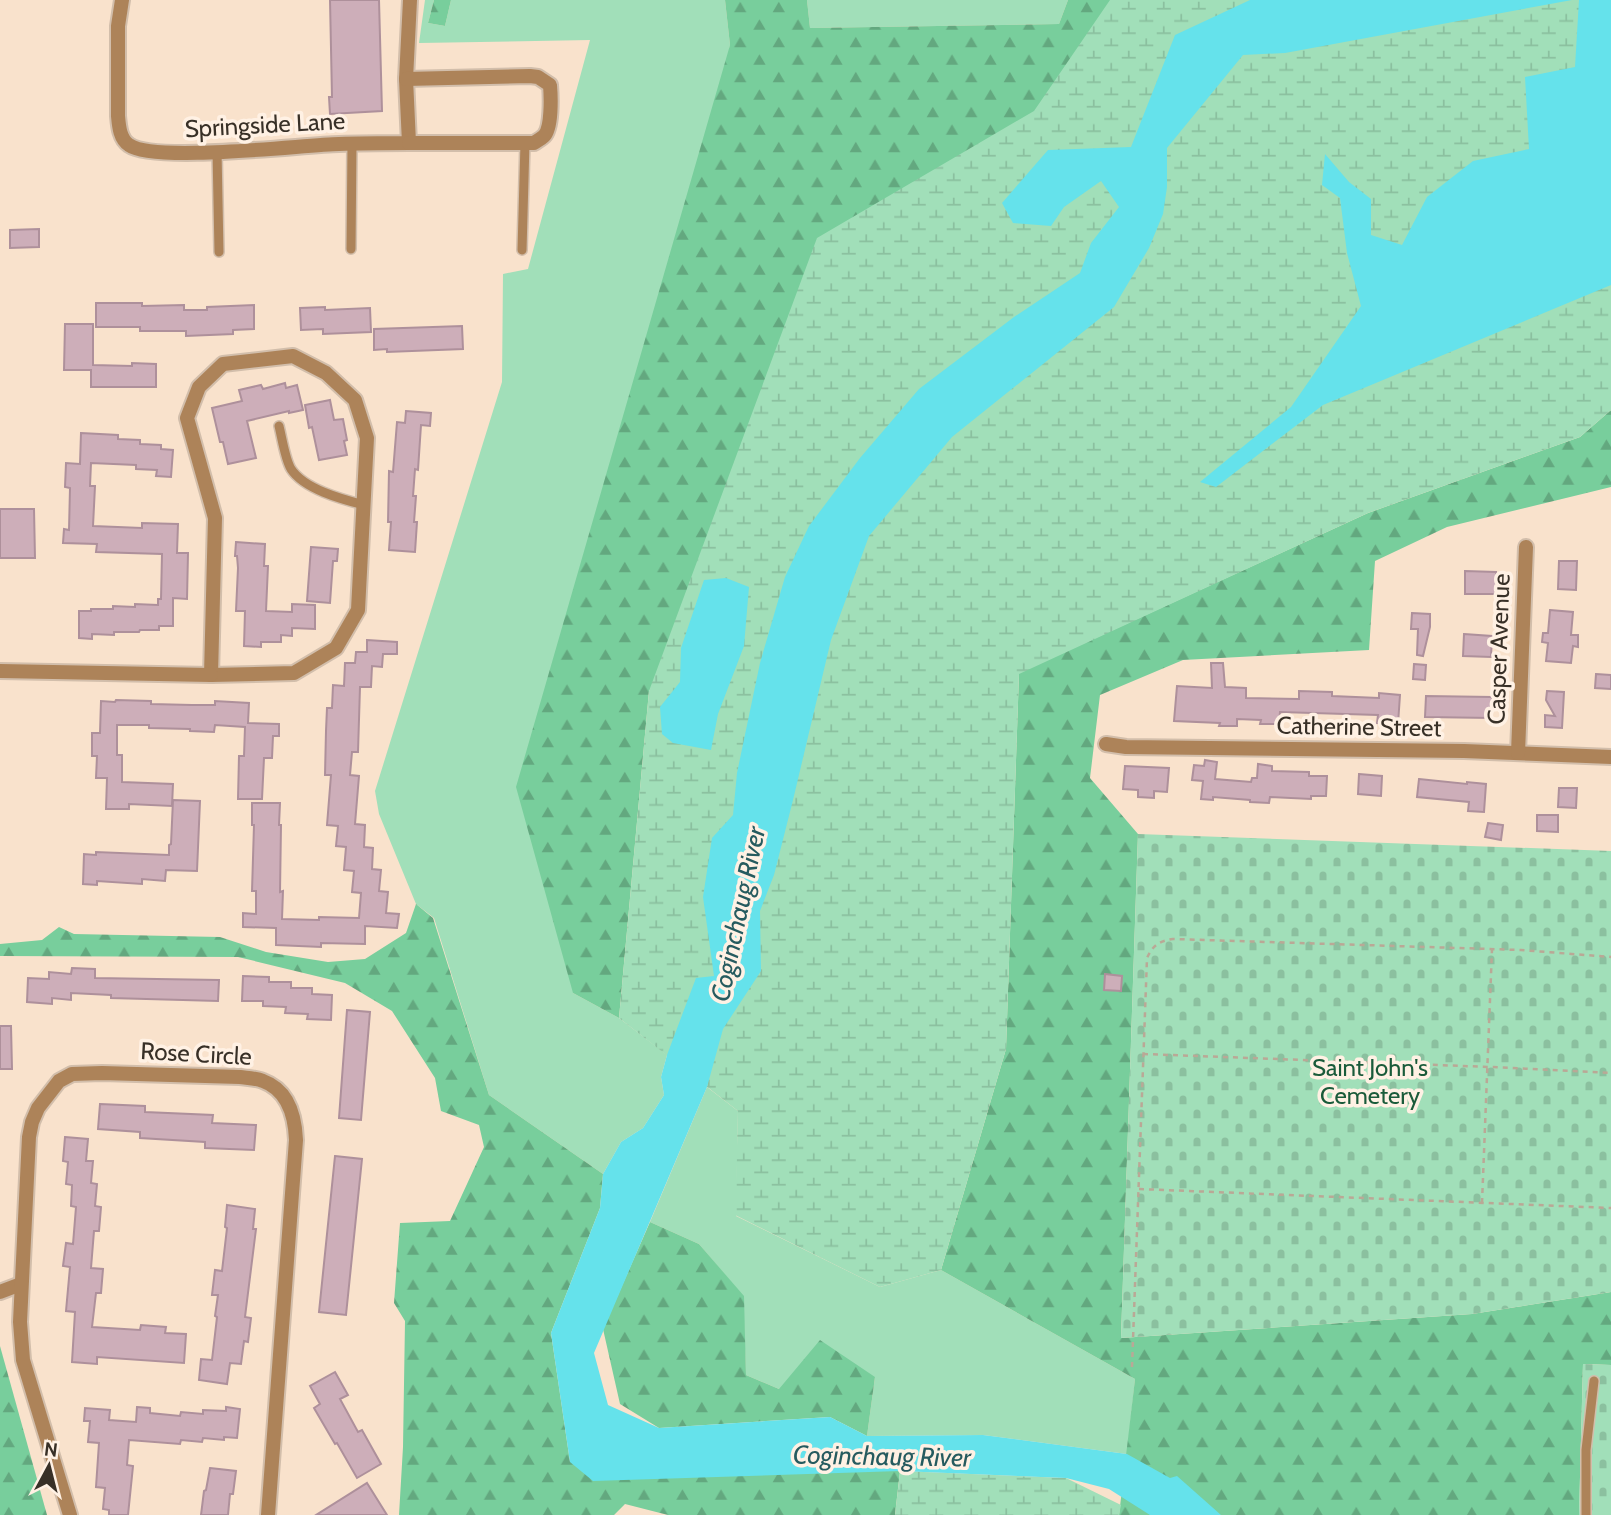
<svg xmlns="http://www.w3.org/2000/svg" width="1611" height="1515" font-family="Cabin,sans-serif">
	<style>
		.grass { fill: #a1dfb9 }
		.forest { fill: url(#forest-firs) }
		.wetland { fill: url(#wetland-marsh) }
		.cemetery { fill: url(#cemetery-stones) }
		.water { fill: #65e2eb }
		.building { fill: #cdaeb9; stroke: #ae909b; stroke-width: 2 }
		.lines { fill: none; stroke-linecap: round; stroke-linejoin: round }
		.lane-casing { stroke: #d2beab; stroke-width: 12 }
		.street-casing { stroke: #d2beab; stroke-width: 18 }
		.path { stroke: #baa896; stroke-width: 2.5; stroke-dasharray: 5 5; stroke-linecap: butt }
		.lane { stroke: #ad8359; stroke-width: 9 }
		.street { stroke: #ad8359; stroke-width: 14 }
		.labels { text-anchor: middle; stroke-width: 7; stroke-linejoin: round; paint-order: stroke }
		.street-label { font-size: 24px; fill: #383027; stroke: #fff1e4 }
		.park-label { font-size: 24px; fill: #1a5b3a; stroke: #fff1e4 }
		.water-label { font-size: 26px; font-style: italic; fill: #265b5f; stroke: #fff1e4 }
	</style>
	<defs>
		<pattern id="forest-firs" width="22" height="20" patternUnits="userSpaceOnUse" patternTransform="scale(1.75)"><rect width="22" height="20" fill="#78ce9c"/><path d="M5 1l3.5 6h-7zM16 11l3.5 6h-7z" fill="#63a87f"/></pattern>
		<pattern id="wetland-marsh" width="20" height="14" patternUnits="userSpaceOnUse" patternTransform="scale(1.75)"><rect width="20" height="14" fill="#a1dfb9"/><path d="M1 5h8M5 5V1M11 12h8M15 12V8" fill="none" stroke="#8bc09f"/></pattern>
		<pattern id="cemetery-stones" width="16" height="16" patternUnits="userSpaceOnUse" patternTransform="scale(1.75)"><rect width="16" height="16" fill="#a1dfb9"/><path d="M2 7V4a2 2 0 0 1 4 0v3zM10 15v-3a2 2 0 0 1 4 0v3z" fill="#8bc09f"/></pattern>
	</defs>
	<rect width="100%" height="100%" fill="#f9e2cc"/>
	<!-- grass -->
	<g class="grass">
		<path d="M 425,0 L 434,0 L 428,23 L 445,26 L 451,0 L 725,0 L 730,45 L 573,993 L 619,1018 L 667,1055 L 661,1077 L 664,1095 L 643,1128 L 621,1142 L 603,1174 L 489,1095 L 434,918 L 416,904 L 379,814 L 375,791 L 502,382 L 503,274 L 528,269 L 590,40 L 419,43 Z"/>
		<path d="M 807,0 L 1068,0 L 1059,24 L 810,28 Z"/>
		<path d="M 707,1087 L 738,1111 L 736,1216 L 880,1287 L 941,1270 L 1135,1379 L 1127,1454 L 983,1435 L 867,1436 L 875,1377 L 779,1389 L 746,1375 L 743,1296 L 699,1244 L 650,1222 Z"/>
	</g>
	<!-- forest -->
	<g class="forest">
		<path d="M 434,0 L 451,0 L 445,26 L 428,23 Z"/>
		<path d="M 725,0 L 807,0 L 810,28 L 1059,24 L 1068,0 L 1250,0 L 649,691 L 619,1018 L 573,993 L 516,787 L 730,45 Z"/>
		<path d="M 1611,410 L 1611,487 L 1447,527 L 1375,561 L 1369,650 L 1183,660 L 1100,695 L 1090,778 L 1138,834 L 1121,1338 L 1472,1314 L 1611,1292 L 1611,1365 L 1583,1364 L 1579,1515 L 1119,1515 L 1135,1379 L 941,1270 L 1006,1049 L 1019,673 L 1368,513 L 1580,437 Z"/>
		<path d="M 416,904 L 433,918 L 489,1095 L 603,1174 L 600,1208 L 551,1333 L 570,1462 L 900,1471 L 895,1515 L 668,1515 L 625,1504 L 614,1515 L 399,1515 L 403,1447 L 405,1321 L 394,1303 L 400,1223 L 450,1221 L 484,1147 L 479,1125 L 441,1111 L 435,1078 L 392,1011 L 345,983 L 238,957 L 0,956 L 0,944 L 42,940 L 59,927 L 74,934 L 220,937 L 266,952 L 328,962 L 365,959 L 406,933 Z"/>
		<path d="M 650,1222 L 699,1244 L 744,1296 L 746,1375 L 779,1389 L 820,1340 L 875,1377 L 867,1436 L 830,1417 L 659,1428 L 620,1404 L 603,1329 Z"/>
		<path d="M 0,1346 L 47,1515 L 0,1515 Z"/>
	</g>
	<!-- wetland -->
	<g class="wetland">
		<path d="M 1110,0 L 1611,0 L 1611,410 L 1580,437 L 1368,513 L 1019,674 L 1006,1049 L 941,1270 L 880,1287 L 735,1215 L 738,1111 L 619,1018 L 649,691 L 817,238 L 1034,111 Z"/>
		<path d="M 900,1471 L 1066,1478 L 1121,1505 L 1119,1515 L 895,1515 Z"/>
	</g>
	<!-- cemetery -->
	<g class="cemetery">
		<path d="M 1138,834 L 1611,851 L 1611,1292 L 1472,1314 L 1121,1338 Z"/>
		<path d="M 1583,1364 L 1611,1365 L 1611,1515 L 1579,1515 Z"/>
	</g>
	<!-- water -->
	<g class="water">
		<path d="M 1250,0 L 1572,0 L 1285,53 L 1243,55 L 1167,148 L 1167,187 L 1163,214 L 1149,248 L 1114,307 L 952,437 L 869,536 L 831,640 L 793,800 L 774,875 L 760,911 L 761,971 L 723,1029 L 707,1087 L 594,1353 L 608,1405 L 659,1428 L 830,1417 L 867,1436 L 983,1435 L 1127,1454 L 1170,1478 L 1177,1476 L 1221,1515 L 1150,1515 L 1109,1489 L 1066,1478 L 900,1471 L 593,1481 L 570,1462 L 551,1333 L 600,1208 L 603,1174 L 621,1142 L 643,1128 L 664,1095 L 661,1077 L 667,1055 L 696,978 L 714,976 L 703,897 L 712,838 L 733,815 L 737,773 L 760,663 L 785,577 L 809,526 L 860,458 L 919,389 L 1014,317 L 1080,273 L 1091,243 L 1119,207 L 1101,181 L 1064,207 L 1051,226 L 1013,223 L 1002,203 L 1048,150 L 1131,147 L 1175,35 Z"/>
		<path d="M 1579,0 L 1611,0 L 1611,285 L 1323,405 L 1216,487 L 1200,482 L 1291,407 L 1361,306 L 1347,253 L 1340,198 L 1322,185 L 1325,154 L 1349,182 L 1371,199 L 1371,235 L 1402,245 L 1427,197 L 1473,161 L 1529,149 L 1525,77 L 1575,67 Z"/>
		<path d="M 726,578 L 749,587 L 744,646 L 718,714 L 711,750 L 673,743 L 662,734 L 660,707 L 680,682 L 681,648 L 704,580 Z"/>
	</g>
	<!-- building -->
	<g class="building">
		<path d="M 330,0 L 379,0 L 382,111 L 330,114 L 329,97 L 332,97 Z"/>
		<path d="M 39,229 L 39,247 L 10,248 L 10,230 Z"/>
		<path d="M 96,303 L 142,303 L 142,306 L 184,305 L 184,310 L 207,310 L 207,307 L 254,305 L 254,329 L 233,330 L 233,334 L 186,336 L 186,331 L 140,331 L 140,327 L 96,327 Z"/>
		<path d="M 325,307 L 325,310 L 370,308 L 371,332 L 323,334 L 323,329 L 301,330 L 300,308 Z"/>
		<path d="M 65,324 L 93,324 L 93,365 L 132,366 L 132,363 L 156,364 L 156,387 L 91,387 L 91,370 L 64,370 Z"/>
		<path d="M 462,326 L 463,349 L 387,352 L 387,349 L 374,350 L 374,329 Z"/>
		<path d="M 285,383 L 286,388 L 297,385 L 303,410 L 289,413 L 289,411 L 247,421 L 256,458 L 228,464 L 223,442 L 220,442 L 212,408 L 242,401 L 239,390 L 261,385 L 263,389 Z"/>
		<path d="M 330,400 L 334,420 L 343,419 L 347,440 L 344,441 L 347,455 L 319,460 L 312,427 L 309,428 L 305,405 Z"/>
		<path d="M 406,411 L 431,413 L 430,426 L 421,425 L 418,470 L 415,469 L 413,496 L 416,496 L 414,522 L 417,522 L 415,552 L 389,550 L 391,522 L 388,522 L 389,471 L 393,472 L 397,422 L 405,423 Z"/>
		<path d="M 81,433 L 118,435 L 118,439 L 140,440 L 140,444 L 161,445 L 161,449 L 173,450 L 171,477 L 156,476 L 157,470 L 136,469 L 136,465 L 91,463 L 90,486 L 95,486 L 93,526 L 142,528 L 142,523 L 178,524 L 177,553 L 188,553 L 187,599 L 173,598 L 173,626 L 159,626 L 159,630 L 140,630 L 139,632 L 114,632 L 114,635 L 92,634 L 92,639 L 79,638 L 79,611 L 91,611 L 91,609 L 113,609 L 113,606 L 135,607 L 135,604 L 158,605 L 158,599 L 161,599 L 162,554 L 96,552 L 97,544 L 63,543 L 64,529 L 69,530 L 70,488 L 65,487 L 66,463 L 80,464 Z"/>
		<path d="M 0,509 L 34,509 L 35,558 L 0,558 Z"/>
		<path d="M 236,542 L 265,544 L 264,566 L 268,566 L 266,611 L 292,612 L 292,604 L 315,605 L 315,629 L 292,628 L 292,636 L 281,635 L 281,642 L 261,642 L 261,647 L 244,646 L 245,611 L 236,611 L 238,568 L 237,556 L 235,556 Z"/>
		<path d="M 311,547 L 338,549 L 337,561 L 333,561 L 330,603 L 307,601 Z"/>
		<path d="M 1559,561 L 1577,561 L 1576,590 L 1558,589 Z"/>
		<path d="M 1465,571 L 1496,572 L 1496,594 L 1465,594 Z"/>
		<path d="M 1550,610 L 1573,612 L 1571,635 L 1578,635 L 1578,647 L 1573,646 L 1571,663 L 1546,661 L 1548,643 L 1542,642 L 1543,633 L 1548,633 Z"/>
		<path d="M 1412,613 L 1430,614 L 1430,627 L 1423,656 L 1417,655 L 1418,629 L 1411,629 Z"/>
		<path d="M 1464,634 L 1492,636 L 1491,657 L 1463,656 Z"/>
		<path d="M 367,640 L 397,642 L 397,654 L 383,654 L 382,667 L 372,666 L 371,687 L 360,687 L 358,752 L 352,752 L 350,775 L 359,776 L 355,824 L 365,825 L 364,847 L 373,848 L 372,869 L 381,870 L 379,891 L 388,892 L 386,913 L 399,914 L 397,928 L 365,926 L 365,944 L 321,943 L 321,947 L 276,945 L 276,928 L 243,927 L 243,913 L 256,914 L 256,891 L 252,891 L 254,825 L 252,825 L 252,803 L 280,803 L 279,825 L 281,825 L 280,892 L 283,891 L 282,919 L 319,920 L 319,917 L 359,918 L 361,893 L 352,892 L 354,871 L 344,870 L 346,847 L 336,846 L 338,826 L 327,825 L 331,775 L 325,775 L 326,731 L 327,708 L 332,708 L 333,685 L 344,686 L 345,663 L 355,663 L 356,652 L 367,652 Z"/>
		<path d="M 1211,663 L 1223,663 L 1225,687 L 1246,688 L 1246,698 L 1299,699 L 1299,691 L 1332,692 L 1332,696 L 1379,698 L 1379,693 L 1400,695 L 1398,724 L 1377,723 L 1378,715 L 1280,712 L 1279,724 L 1260,724 L 1261,720 L 1237,719 L 1237,726 L 1219,726 L 1220,723 L 1174,721 L 1177,686 L 1212,688 Z"/>
		<path d="M 1414,664 L 1426,665 L 1425,680 L 1413,679 Z"/>
		<path d="M 1596,674 L 1611,675 L 1611,689 L 1595,688 Z"/>
		<path d="M 1547,691 L 1564,692 L 1562,728 L 1545,727 L 1545,715 L 1555,716 L 1546,700 Z"/>
		<path d="M 1426,696 L 1492,697 L 1492,718 L 1425,717 Z"/>
		<path d="M 116,700 L 151,701 L 151,704 L 192,705 L 215,705 L 215,701 L 249,703 L 248,723 L 279,724 L 279,736 L 273,736 L 272,758 L 264,758 L 262,799 L 238,799 L 239,756 L 244,756 L 245,727 L 215,725 L 214,732 L 190,731 L 190,729 L 149,728 L 149,725 L 117,725 L 117,755 L 122,755 L 122,782 L 173,784 L 172,806 L 129,804 L 129,809 L 106,809 L 107,778 L 96,778 L 97,756 L 92,756 L 92,733 L 100,733 L 101,701 L 115,702 Z"/>
		<path d="M 1205,760 L 1217,762 L 1215,779 L 1251,782 L 1252,778 L 1257,778 L 1258,764 L 1272,766 L 1272,771 L 1309,772 L 1309,776 L 1327,776 L 1326,796 L 1311,796 L 1311,799 L 1270,797 L 1269,803 L 1250,802 L 1250,800 L 1213,797 L 1213,800 L 1201,799 L 1203,781 L 1192,780 L 1194,765 L 1204,766 Z"/>
		<path d="M 1125,766 L 1169,768 L 1167,792 L 1154,791 L 1154,798 L 1138,797 L 1138,790 L 1123,789 Z"/>
		<path d="M 1359,774 L 1382,776 L 1381,796 L 1358,794 Z"/>
		<path d="M 1419,779 L 1467,784 L 1467,782 L 1486,784 L 1484,812 L 1468,811 L 1469,802 L 1417,797 Z"/>
		<path d="M 1559,788 L 1577,788 L 1576,808 L 1558,807 Z"/>
		<path d="M 173,800 L 200,801 L 197,871 L 166,870 L 165,881 L 142,879 L 142,884 L 97,881 L 97,885 L 83,884 L 84,854 L 96,855 L 96,852 L 169,855 L 169,845 L 171,844 Z"/>
		<path d="M 1537,815 L 1558,815 L 1558,832 L 1537,831 Z"/>
		<path d="M 1488,823 L 1503,825 L 1501,840 L 1485,837 Z"/>
		<path d="M 72,968 L 95,969 L 95,978 L 219,980 L 218,1001 L 111,998 L 111,995 L 71,993 L 71,1000 L 52,998 L 52,1004 L 27,1002 L 28,978 L 49,979 L 49,972 L 71,974 Z"/>
		<path d="M 1105,974 L 1122,976 L 1121,991 L 1104,990 Z"/>
		<path d="M 243,976 L 269,977 L 269,982 L 291,982 L 291,988 L 312,988 L 312,994 L 332,995 L 331,1020 L 307,1019 L 308,1014 L 285,1013 L 286,1007 L 263,1006 L 263,1001 L 242,1001 Z"/>
		<path d="M 347,1010 L 370,1012 L 361,1120 L 339,1118 Z"/>
		<path d="M 0,1026 L 11,1026 L 12,1069 L 0,1069 Z"/>
		<path d="M 100,1104 L 145,1106 L 145,1112 L 213,1115 L 212,1123 L 256,1125 L 254,1150 L 205,1148 L 205,1142 L 140,1138 L 140,1132 L 98,1129 Z"/>
		<path d="M 65,1137 L 88,1139 L 86,1161 L 93,1161 L 91,1183 L 97,1184 L 95,1206 L 101,1207 L 99,1231 L 94,1231 L 91,1268 L 103,1269 L 101,1293 L 96,1293 L 92,1327 L 140,1330 L 141,1325 L 166,1327 L 165,1333 L 186,1334 L 184,1363 L 97,1357 L 97,1364 L 72,1362 L 75,1312 L 66,1311 L 70,1267 L 63,1266 L 66,1243 L 73,1244 L 76,1207 L 71,1206 L 72,1185 L 66,1184 L 68,1162 L 63,1161 Z"/>
		<path d="M 335,1156 L 362,1159 L 346,1315 L 319,1312 Z"/>
		<path d="M 227,1205 L 255,1209 L 253,1229 L 256,1229 L 245,1317 L 251,1318 L 248,1342 L 244,1341 L 241,1364 L 230,1363 L 227,1384 L 199,1380 L 201,1359 L 212,1360 L 217,1317 L 215,1316 L 218,1295 L 212,1295 L 215,1270 L 222,1271 L 227,1228 L 225,1227 Z"/>
		<path d="M 335,1372 L 348,1395 L 340,1399 L 358,1432 L 362,1430 L 381,1464 L 357,1478 L 337,1443 L 335,1444 L 314,1408 L 320,1404 L 310,1386 Z"/>
		<path d="M 137,1407 L 150,1408 L 150,1413 L 180,1416 L 181,1412 L 203,1414 L 203,1410 L 226,1411 L 226,1407 L 240,1409 L 237,1438 L 224,1437 L 224,1440 L 203,1438 L 202,1442 L 181,1440 L 180,1444 L 129,1440 L 127,1465 L 133,1466 L 128,1515 L 109,1515 L 109,1510 L 103,1509 L 105,1488 L 96,1487 L 99,1443 L 88,1442 L 90,1421 L 84,1421 L 85,1408 L 110,1410 L 109,1420 L 136,1422 Z"/>
		<path d="M 210,1468 L 236,1471 L 233,1494 L 230,1494 L 228,1515 L 201,1515 L 204,1491 L 206,1490 Z"/>
		<path d="M 367,1483 L 387,1515 L 316,1515 Z"/>
	</g>
	<g class="lines">
		<!-- lane casing -->
		<g class="lane-casing">
			<g id="lane">
				<path d="M 217,151 L 219,252"/>
				<path d="M 351,249 L 352,144"/>
				<path d="M 522,250 L 525,143"/>
				<path d="M 279,426 C 282,438 285,459 291,469 C 304,489 341,499 364,505"/>
				<path d="M 1586,1515 L 1586,1450 L 1594,1381"/>
			</g>
		</g>
		<!-- street casing -->
		<g class="street-casing">
			<g id="street">
				<path d="M 122,0 L 118,26 L 118,116 C 119,127 120,139 129,145 C 154,163 301,145 339,144 C 362,143 385,143 409,143 L 406,79 L 410,0"/>
				<path d="M 406,79 L 530,76 L 538,77 L 550,85 C 551,97 552,128 544,136 C 541,139 537,141 534,143 L 409,143"/>
				<path d="M 293,356 L 326,373 L 355,400 L 367,438 L 358,610 L 336,648 L 294,673 L 211,675 L 215,518 L 187,418 L 199,387 L 223,364 Z"/>
				<path d="M 0,671 L 211,675"/>
				<path d="M 1106,744 L 1126,747 L 1464,751 L 1611,757"/>
				<path d="M 1518,753 L 1526,547"/>
				<path d="M 0,1292 L 21,1284"/>
				<path d="M 70,1515 L 23,1360 L 20,1322 L 29,1137 L 32,1122 L 38,1108 L 59,1081 L 72,1074 L 102,1073 L 240,1077 C 247,1078 256,1078 263,1081 C 288,1090 295,1116 296,1140 L 268,1515"/>
			</g>
		</g>
		<!-- path -->
		<g class="path">
			<path d="M 1143,1054 L 1491,1067 L 1611,1073"/>
			<path d="M 1139,1189 L 1611,1208"/>
			<path d="M 1482,1203 L 1492,949"/>
			<path d="M 1132,1367 L 1147,958 C 1153,945 1159,941 1173,939 L 1521,950 L 1611,957"/>
		</g>
		<!-- lane -->
		<use href="#lane" class="lane"/>
		<!-- street -->
		<use href="#street" class="street"/>
	</g>
	<g class="labels">
		<!-- street labels -->
		<g class="street-label">
			<text transform="translate(265 125) rotate(-3)" y="8">Springside Lane</text>
			<text transform="translate(1499 649) rotate(-88)" y="8">Casper Avenue</text>
			<text transform="translate(1359 727) rotate(1)" y="8">Catherine Street</text>
			<text transform="translate(196 1054) rotate(3)" y="8">Rose Circle</text>
		</g>
		<!-- park labels -->
		<g class="park-label">
			<text x="1370" y="1076">Saint John's<tspan x="1370" dy="28">Cemetery</tspan></text>
		</g>
		<!-- water labels -->
		<g class="water-label">
			<text transform="translate(738 914) rotate(-78)" y="9">Coginchaug River</text>
			<text transform="translate(882 1456) rotate(1)" y="9">Coginchaug River</text>
		</g>
	</g>
	<!-- north arrow -->
	<g transform="translate(49 1466) rotate(7)" stroke="#fff1e4" stroke-width="5" paint-order="stroke">
	<path d="M0-5L12 26L0 18L-12 26Z" fill="#383027"/>
	<text y="-10" font-size="19" font-weight="bold" text-anchor="middle" fill="#383027">N</text>
	</g>
</svg>
